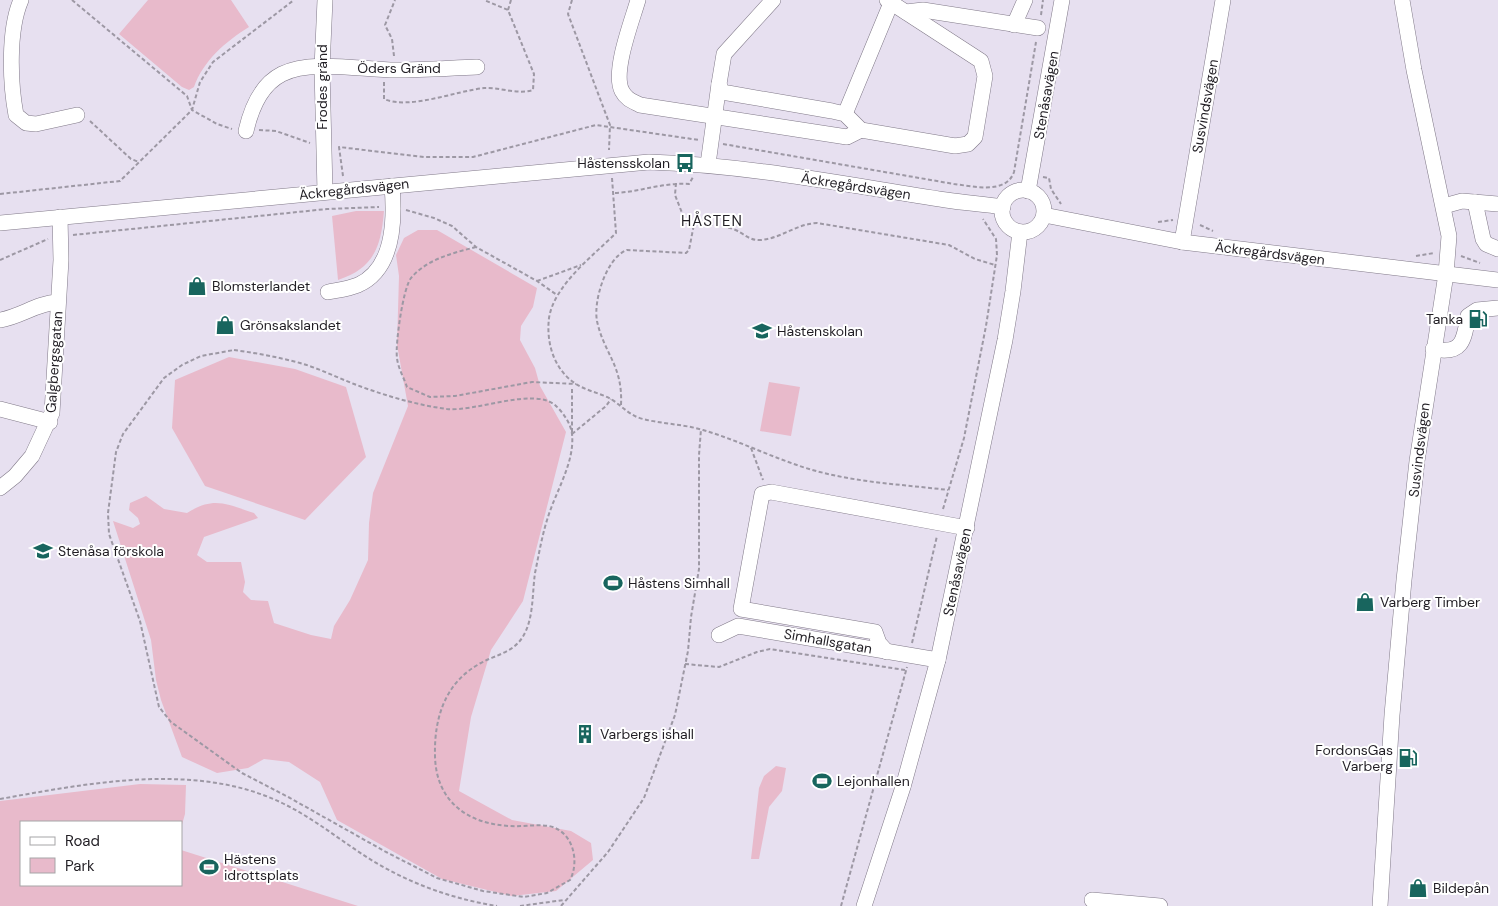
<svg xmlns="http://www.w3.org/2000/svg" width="1498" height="906" font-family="'DM Sans',sans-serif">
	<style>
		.green { fill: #e8bacb }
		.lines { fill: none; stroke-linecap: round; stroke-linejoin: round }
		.minor-casing { stroke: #807988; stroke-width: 16 }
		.path { stroke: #9d98a4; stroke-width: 2; stroke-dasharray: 4 2.5; stroke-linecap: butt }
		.minor { stroke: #fff; stroke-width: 15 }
		.labels { text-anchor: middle; stroke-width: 4; stroke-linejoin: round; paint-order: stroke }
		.street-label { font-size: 14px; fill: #211e24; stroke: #fff }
		.poi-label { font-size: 14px; fill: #211e24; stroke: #fff; text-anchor: start }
		.neighbourhood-label { font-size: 15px; letter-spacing: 1px; fill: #211e24; stroke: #fff }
	</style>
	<rect width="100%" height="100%" fill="#e7e0f0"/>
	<!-- green -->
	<g class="green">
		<path d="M 148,0 L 231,0 L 249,27 C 226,41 203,61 194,87 L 189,90 L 182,87 L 119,34 Z"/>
		<path d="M 356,211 L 384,211 C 381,247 374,268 338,280 L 332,216 Z"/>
		<path d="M 418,230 L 437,230 L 537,288 L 533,307 L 521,326 L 520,340 L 535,368 L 540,386 L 566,432 L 523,601 L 491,650 L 471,717 L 459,791 L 512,820 L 571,831 L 591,843 L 593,860 L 556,891 L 512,896 L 442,879 L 337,820 L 320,782 L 289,762 L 264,759 L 248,768 L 217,773 L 182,757 L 161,700 L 156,680 L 151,640 L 113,521 L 133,528 L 140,524 L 138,518 L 129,510 L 130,503 L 146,496 L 164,509 L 187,513 C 214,496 226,504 254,513 L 258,518 L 204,537 L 197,555 L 207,562 L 241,562 L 245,582 L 243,592 L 251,600 L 268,601 L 274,623 L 311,635 L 331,639 L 334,626 L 350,600 L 368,560 L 369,523 L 373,493 L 408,406 L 397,345 L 399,276 L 396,255 L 404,238 Z"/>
		<path d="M 229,357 L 295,369 L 346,387 L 366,457 L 305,520 L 205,486 L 172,428 L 175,380 Z"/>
		<path d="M 769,382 L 800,387 L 791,436 L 760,431 Z"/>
		<path d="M 776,766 L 786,768 L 782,791 L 769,807 L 759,859 L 751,859 L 759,788 L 764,776 Z"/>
		<path d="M 140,784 L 186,785 L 185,814 L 181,828 L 181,822 L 21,822 L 21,885 L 181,885 L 181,850 L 358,906 L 0,906 L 0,801 Z"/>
	</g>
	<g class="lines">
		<!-- minor casing -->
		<g class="minor-casing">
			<g id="minor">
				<path d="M 21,0 C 8,30 10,83 16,115 L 26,123 L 36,124 L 77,115"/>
				<path d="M 638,0 C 632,21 612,72 622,91 C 626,99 632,101 640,105 L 847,137 L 861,130"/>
				<path d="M 773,0 L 724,54 L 719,84 L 722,92 L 832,111 L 845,114 L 861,130 L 955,146 L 968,144 L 975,137 L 985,76 L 981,61 L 887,0"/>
				<path d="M 906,12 L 923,10 L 1038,28"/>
				<path d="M 1014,25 L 1025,0"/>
				<path d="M 845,114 L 891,3"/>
				<path d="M 246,131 C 251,109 260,85 282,74 C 311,59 363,70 396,70 C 423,70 450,68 477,67"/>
				<path d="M 708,164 L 719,84"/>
				<circle cx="1023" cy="211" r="21"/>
				<path d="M 1028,191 L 1062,0"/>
				<path d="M 325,192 L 322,68 L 325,0"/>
				<path d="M 1475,202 L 1483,239 L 1486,244 L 1498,249"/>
				<path d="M 1444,206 L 1462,201 L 1498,204"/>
				<path d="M 1044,215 L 1182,242 L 1498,280"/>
				<path d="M 0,223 L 649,162 C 749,165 847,185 946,200 C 965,203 984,204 1003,207"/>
				<path d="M 1182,242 L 1223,0"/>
				<path d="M 328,292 C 338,290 348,289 358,285 C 394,269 395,220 392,186"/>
				<path d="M 0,320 C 20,317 37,303 58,302"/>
				<path d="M 1433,349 C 1462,355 1464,341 1468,316 L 1477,310 L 1498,308"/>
				<path d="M 0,409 L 50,422"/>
				<path d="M 0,488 L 15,476 L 32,456 L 52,413 L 61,260 L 60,217"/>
				<path d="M 719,635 L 738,626 L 938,660"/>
				<path d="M 887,652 L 879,643 L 875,632 L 741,609 L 762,494 L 771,492 L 967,528"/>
				<path d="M 1092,900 L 1160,906"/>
				<path d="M 864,906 L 903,787 L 938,660 L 1005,340 L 1013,291 L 1020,232"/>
				<path d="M 1380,906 L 1392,715 L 1404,580 L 1417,461 L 1446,274 L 1449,236 L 1414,70 L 1402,0"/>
			</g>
		</g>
		<!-- path -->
		<g class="path">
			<path d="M 72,0 L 187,96 L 192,110 L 217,124 L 232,129"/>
			<path d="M 572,0 L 568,14 L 610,125 L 609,150"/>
			<path d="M 508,10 L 511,0"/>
			<path d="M 1041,15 L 1043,0"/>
			<path d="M 394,56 L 392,39 L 385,25 L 395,0"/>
			<path d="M 384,82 L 384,99 C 410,110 456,91 484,88 C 500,87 517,95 533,90 L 534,74 L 508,10 L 484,0"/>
			<path d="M 90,121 L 131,159 L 139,162"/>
			<path d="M 259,130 L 276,131 L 310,143"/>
			<path d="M 723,144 L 954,184 C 972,186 1006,195 1014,172 L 1036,42"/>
			<path d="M 343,176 L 339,147 L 424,157 L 473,157 L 596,125 L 699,140"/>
			<path d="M 1043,177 L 1049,178 L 1051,189 L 1061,204"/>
			<path d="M 612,178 L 616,233 C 594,255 554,285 549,318 C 546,343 554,370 576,384 C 587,391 600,393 611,399 C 622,406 630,416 643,419 C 662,424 683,424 703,430 C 744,442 782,463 824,473 C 864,483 908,485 948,490"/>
			<path d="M 676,183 L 675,195 L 686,223 C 701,225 719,224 733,229 C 744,233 749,241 761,240 C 782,238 796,224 817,223 L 949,245 L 975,259 L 995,265"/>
			<path d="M 615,193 C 640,192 664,182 689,184 L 693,177"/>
			<path d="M 0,194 L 120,181 L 192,110 L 200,82 L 213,62 L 294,0"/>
			<path d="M 406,210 L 434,218 L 452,226 L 476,247 L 537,281 L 557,295"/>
			<path d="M 1158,222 L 1173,220"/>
			<path d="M 1200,225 L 1213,231"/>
			<path d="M 73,235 L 327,209 L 379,207"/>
			<path d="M 476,247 C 453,253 427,259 411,278 C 403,288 395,345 397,358 C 398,368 404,378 407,387 L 430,397 L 455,396 L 532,382 L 576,384"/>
			<path d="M 1416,256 L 1434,253"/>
			<path d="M 1461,256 L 1480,263"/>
			<path d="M 0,260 L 48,239"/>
			<path d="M 537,281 L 581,265"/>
			<path d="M 234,350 C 256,353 278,357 300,363 C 318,368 336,377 354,384 C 383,395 416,405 447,409 C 476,412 533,387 555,405 C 563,412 571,424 572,434 C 575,462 556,491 548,517 C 542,535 539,554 535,573 C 532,594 534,620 522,638 C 512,653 495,655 481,663 C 445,682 434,718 435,756 C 436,801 467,824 510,826 C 523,827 536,824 549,826 C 573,831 580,861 570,880 L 547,893 L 524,897 L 483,891 L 437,878 L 386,852 L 290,798 L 242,773 L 171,722 L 159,707 L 140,621 L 109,534 L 108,513 L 116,452 L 123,434 L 164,378 L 182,365 L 201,356 Z"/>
			<path d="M 621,405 C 623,365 604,354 597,321 C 593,300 607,257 627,250 L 686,253 L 689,250 L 694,224"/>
			<path d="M 572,432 L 572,387"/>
			<path d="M 572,434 L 606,406 L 611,399"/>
			<path d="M 751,448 L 763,480"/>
			<path d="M 943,509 L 964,438 L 986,326 L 997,255 L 996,239 L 983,219"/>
			<path d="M 912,643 L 937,536"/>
			<path d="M 685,664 L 719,667 L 757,652 L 770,649 L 905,670"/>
			<path d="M 0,799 C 89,783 195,762 280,802 C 314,818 342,842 373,861 C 411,884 453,899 497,906"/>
			<path d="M 520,906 L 564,900"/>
			<path d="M 561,906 L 608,852 L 644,798 L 675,715 L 688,651 L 691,617 L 699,569 L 699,455 L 701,429"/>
			<path d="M 841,906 L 907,667"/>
		</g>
		<!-- minor -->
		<use href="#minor" class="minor"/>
	</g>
	<!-- icons -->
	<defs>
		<g id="bus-bare" transform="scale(1.5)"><path d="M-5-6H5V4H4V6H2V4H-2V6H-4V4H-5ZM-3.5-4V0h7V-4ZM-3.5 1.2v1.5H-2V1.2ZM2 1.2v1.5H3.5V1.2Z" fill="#18655e" stroke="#fff" stroke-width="2.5" paint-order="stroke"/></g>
		<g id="shop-bare" transform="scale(1.5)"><path d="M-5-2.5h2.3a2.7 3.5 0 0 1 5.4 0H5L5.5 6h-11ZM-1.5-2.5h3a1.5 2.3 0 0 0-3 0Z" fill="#18655e" stroke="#fff" stroke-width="2.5" paint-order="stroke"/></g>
		<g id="fuel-bare" transform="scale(1.5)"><path d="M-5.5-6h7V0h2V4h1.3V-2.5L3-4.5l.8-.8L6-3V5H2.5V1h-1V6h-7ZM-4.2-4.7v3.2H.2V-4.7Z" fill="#18655e" stroke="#fff" stroke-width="2.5" paint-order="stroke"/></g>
		<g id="school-bare" transform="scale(1.5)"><path d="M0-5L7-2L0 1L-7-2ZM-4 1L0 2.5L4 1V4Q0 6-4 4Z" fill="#18655e" stroke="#fff" stroke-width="2.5" paint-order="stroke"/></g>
		<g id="stadium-bare" transform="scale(1.5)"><path d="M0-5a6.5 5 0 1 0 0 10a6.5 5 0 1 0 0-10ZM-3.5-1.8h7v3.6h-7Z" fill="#18655e" stroke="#fff" stroke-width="2.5" paint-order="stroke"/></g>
		<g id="building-bare" transform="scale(1.5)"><path d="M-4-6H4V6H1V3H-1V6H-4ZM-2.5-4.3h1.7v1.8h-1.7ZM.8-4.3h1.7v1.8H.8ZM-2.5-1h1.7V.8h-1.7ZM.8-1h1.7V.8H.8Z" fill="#18655e" stroke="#fff" stroke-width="2.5" paint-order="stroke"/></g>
	</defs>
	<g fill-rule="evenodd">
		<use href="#bus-bare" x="685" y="163"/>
		<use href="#shop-bare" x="197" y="286"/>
		<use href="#fuel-bare" x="1478" y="319"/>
		<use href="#shop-bare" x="225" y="325"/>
		<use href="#school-bare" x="762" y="331"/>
		<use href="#school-bare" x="43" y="551"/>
		<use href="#stadium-bare" x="613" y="583"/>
		<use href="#shop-bare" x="1365" y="602"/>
		<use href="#building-bare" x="585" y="734"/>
		<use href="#fuel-bare" x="1408" y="758"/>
		<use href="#stadium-bare" x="822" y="781"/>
		<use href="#stadium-bare" x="209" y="867"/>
		<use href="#shop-bare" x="1418" y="888"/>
	</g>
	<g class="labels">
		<!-- street labels -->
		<g class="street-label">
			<text x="399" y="73">Öders Gränd</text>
			<text transform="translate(322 87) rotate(-90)" y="5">Frodes gränd</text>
			<text transform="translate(1046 95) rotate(-80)" y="5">Stenåsavägen</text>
			<text transform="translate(1205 106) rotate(-80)" y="5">Susvindsvägen</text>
			<text transform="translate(856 186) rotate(9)" y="5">Äckregårdsvägen</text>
			<text transform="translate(354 189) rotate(-6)" y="5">Äckregårdsvägen</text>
			<text transform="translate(1270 253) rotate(7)" y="5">Äckregårdsvägen</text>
			<text transform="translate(54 362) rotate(-86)" y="5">Galgbergsgatan</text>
			<text transform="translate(1419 450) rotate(-83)" y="5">Susvindsvägen</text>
			<text transform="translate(957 572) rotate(-78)" y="5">Stenåsavägen</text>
			<text transform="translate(828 641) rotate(10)" y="5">Simhallsgatan</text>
		</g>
		<!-- poi labels -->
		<g class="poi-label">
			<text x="670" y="168" text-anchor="end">Håstensskolan</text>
			<text x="212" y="291">Blomsterlandet</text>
			<text x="1463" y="324" text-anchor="end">Tanka</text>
			<text x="240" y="330">Grönsakslandet</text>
			<text x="777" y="336">Håstenskolan</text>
			<text x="58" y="556">Stenåsa förskola</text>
			<text x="628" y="588">Håstens Simhall</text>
			<text x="1380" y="607">Varberg Timber</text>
			<text x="600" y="739">Varbergs ishall</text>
			<text x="1393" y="755" text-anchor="end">FordonsGas<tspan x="1393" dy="16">Varberg</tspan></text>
			<text x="837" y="786">Lejonhallen</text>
			<text x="224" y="864">Hästens<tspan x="224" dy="16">idrottsplats</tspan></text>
			<text x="1433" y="893">Bildepån</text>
		</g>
		<!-- neighbourhood labels -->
		<g class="neighbourhood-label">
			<text x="712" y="226">HÅSTEN</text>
		</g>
	</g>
	<!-- legend -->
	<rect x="20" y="821" width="162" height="65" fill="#ffffff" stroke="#a6a5a7"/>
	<rect x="30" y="837" width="25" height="8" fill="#ffffff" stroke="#a6a5a7"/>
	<text x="65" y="846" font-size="15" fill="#211e24">Road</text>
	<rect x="30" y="858" width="25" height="15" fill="#e8bacb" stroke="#a6a5a7"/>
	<text x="65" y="871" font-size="15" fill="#211e24">Park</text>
</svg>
